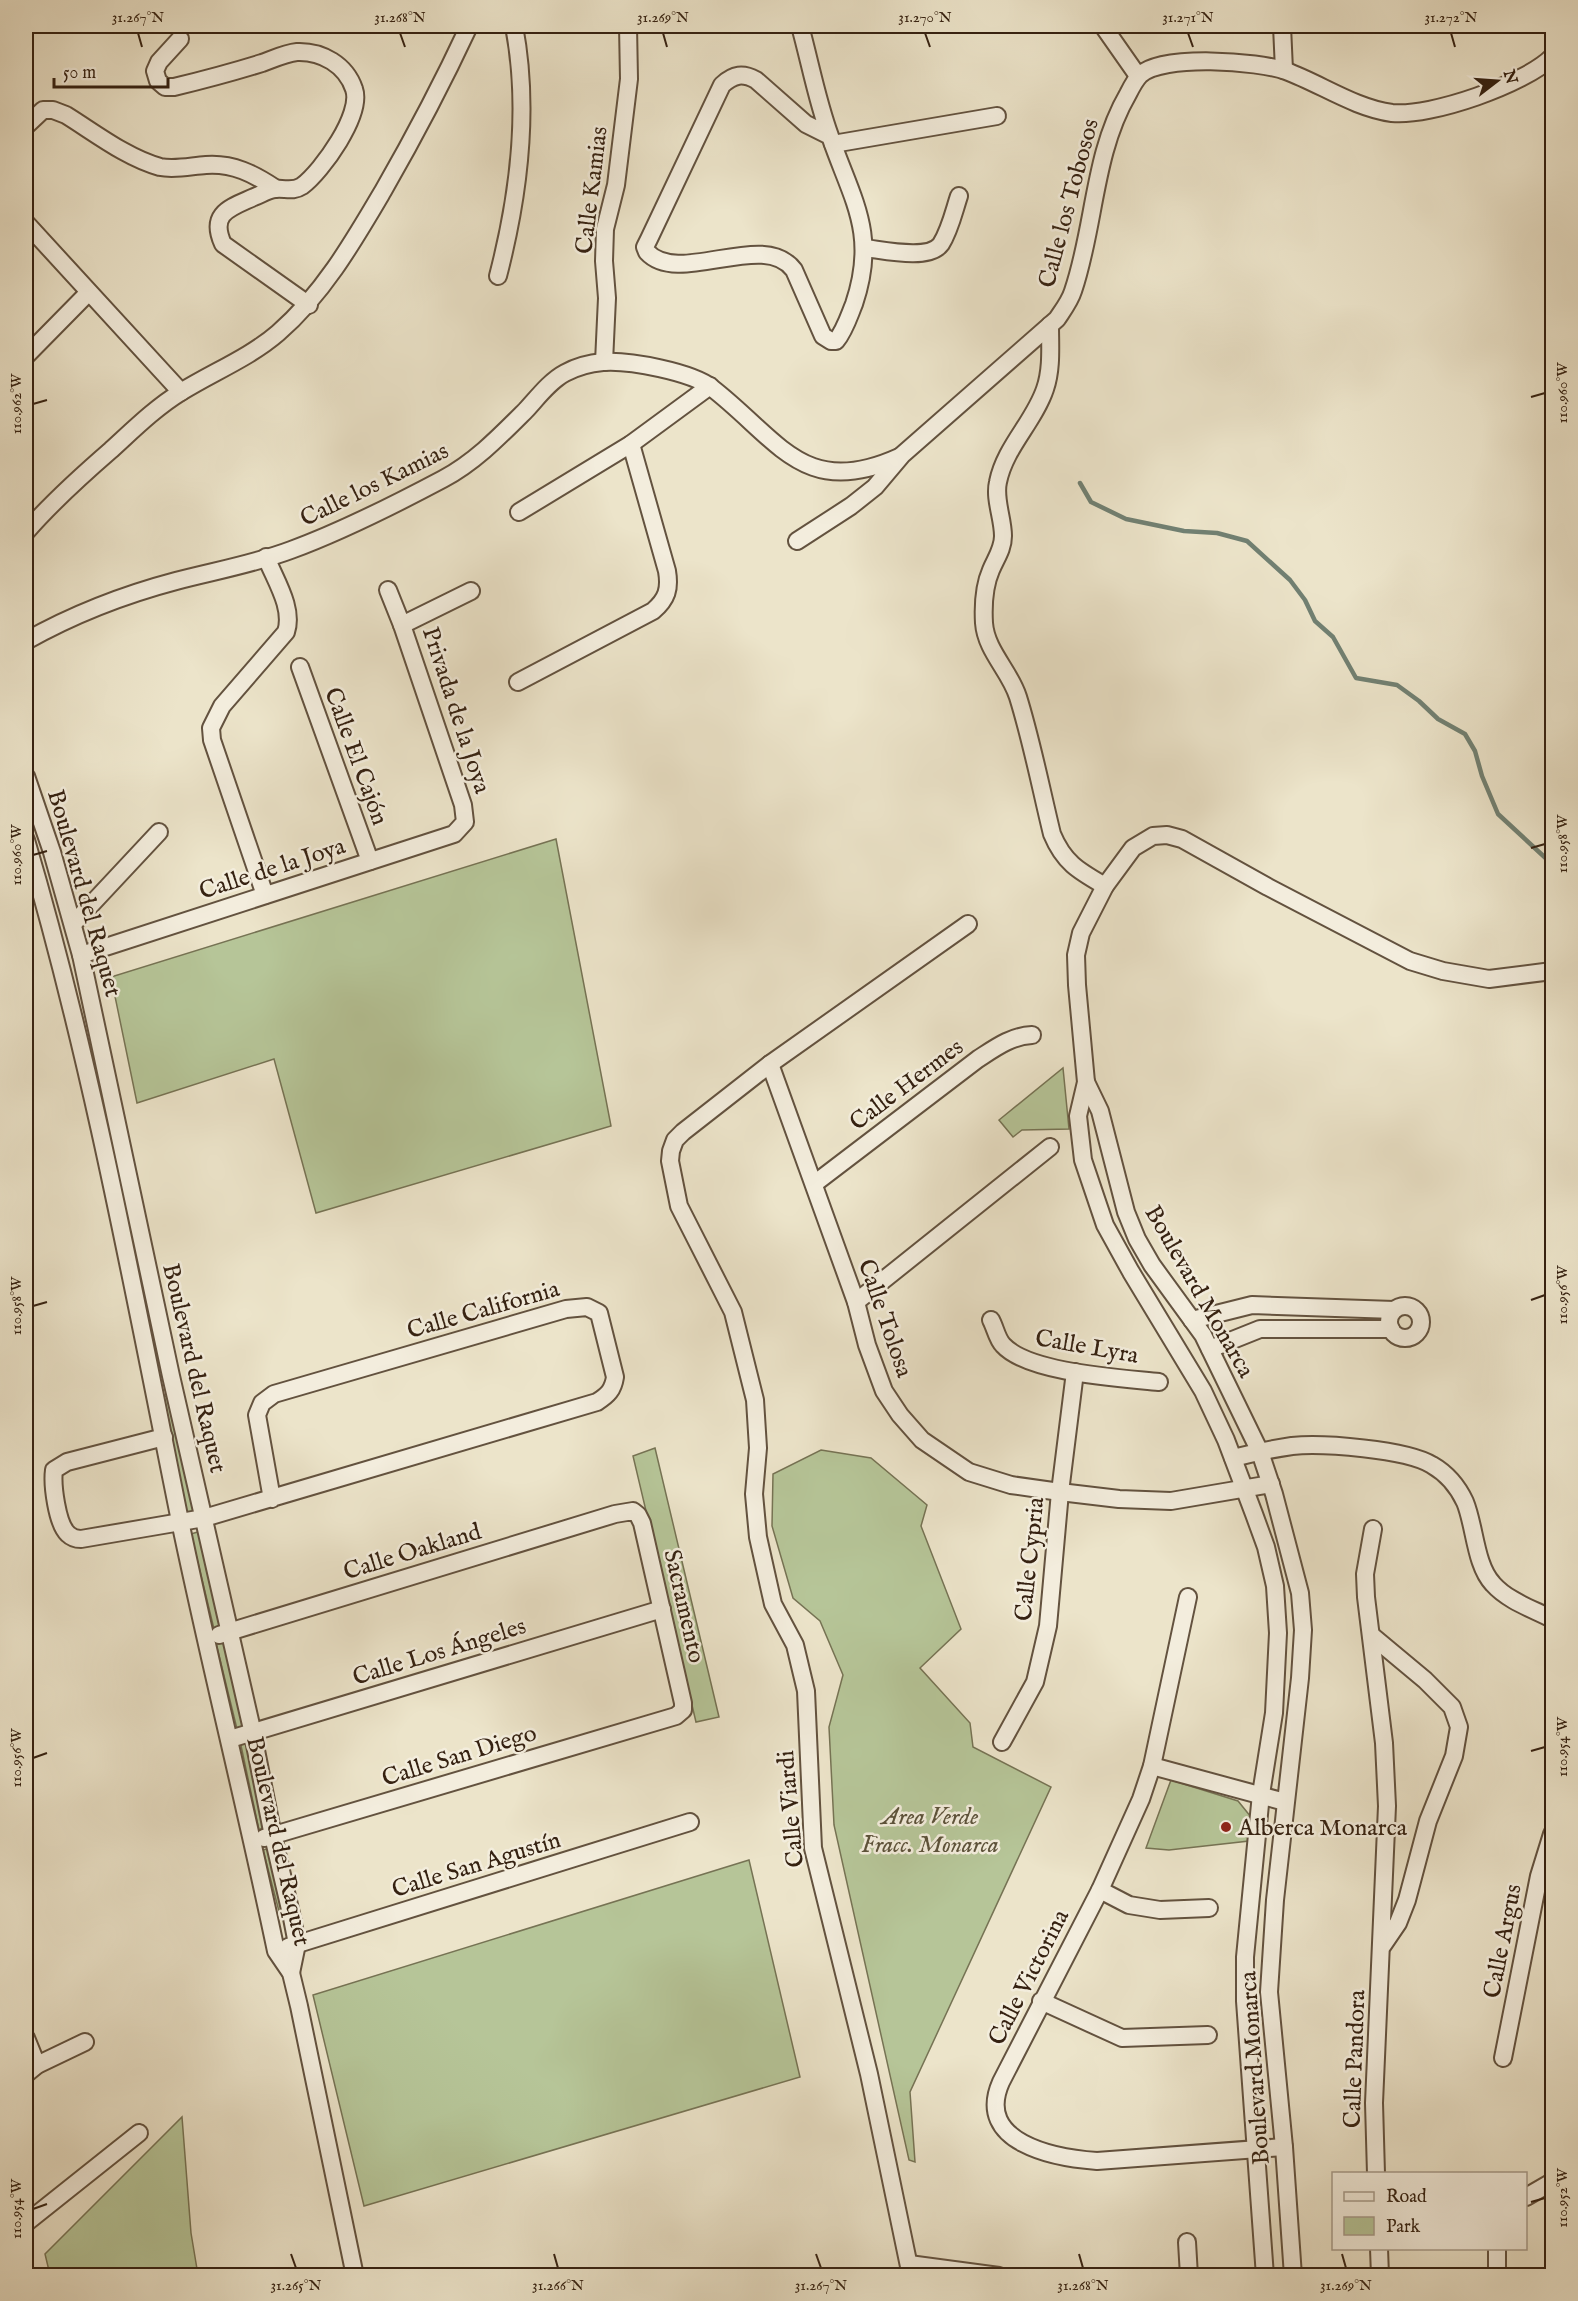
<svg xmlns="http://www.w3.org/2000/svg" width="1578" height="2301" font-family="'IM FELL English',serif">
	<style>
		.green { fill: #b6c598; stroke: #767354; stroke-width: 1.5 }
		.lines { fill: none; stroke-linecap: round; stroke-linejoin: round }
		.stream { stroke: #718072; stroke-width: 4.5 }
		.minor-casing { stroke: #63523f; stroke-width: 20 }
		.minor { stroke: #f3eddd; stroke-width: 16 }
		.ticks { fill: none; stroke: #352111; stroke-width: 2 }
		.poi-dot { fill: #8f2418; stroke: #f3eddd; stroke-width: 2 }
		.labels { text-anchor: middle; stroke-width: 5; stroke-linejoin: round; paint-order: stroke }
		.street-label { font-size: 24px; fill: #352111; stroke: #f3eddd }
		.park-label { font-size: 24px; font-style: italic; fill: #5c523a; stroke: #f3eddd }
		.poi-label { font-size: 24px; fill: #352111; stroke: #f3eddd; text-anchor: start }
		.neatline { fill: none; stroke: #352111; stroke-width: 2 }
		.ticks-label { font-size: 15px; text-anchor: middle; fill: #352111 }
	</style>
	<rect width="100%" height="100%" fill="#ece4ca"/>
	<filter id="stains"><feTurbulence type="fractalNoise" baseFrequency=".00333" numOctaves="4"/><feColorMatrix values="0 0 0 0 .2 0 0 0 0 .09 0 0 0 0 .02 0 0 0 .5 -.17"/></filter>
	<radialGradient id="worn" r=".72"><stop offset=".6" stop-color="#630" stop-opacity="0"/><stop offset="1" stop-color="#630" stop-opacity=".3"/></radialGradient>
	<!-- green -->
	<g class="green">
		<path d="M 556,839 L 611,1126 L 316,1213 L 274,1059 L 137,1103 L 111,977 Z"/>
		<path d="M 1063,1068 L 1069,1129 L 1022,1130 L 1013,1137 L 999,1120 Z"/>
		<path d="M 172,1394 L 201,1518 L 188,1522 L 160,1398 Z"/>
		<path d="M 655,1448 L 719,1717 L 696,1722 L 633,1456 Z"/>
		<path d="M 821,1450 L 871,1458 L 927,1505 L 921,1526 L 961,1629 L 920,1668 L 970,1723 L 973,1747 L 1051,1787 L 910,2092 L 915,2162 L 909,2160 L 834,1825 L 829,1727 L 843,1675 L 820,1621 L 793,1598 L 772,1526 L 773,1474 Z"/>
		<path d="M 204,1530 L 225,1626 L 214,1629 L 191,1534 Z"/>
		<path d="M 227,1636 L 248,1724 L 237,1729 L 215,1639 Z"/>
		<path d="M 251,1736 L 271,1823 L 259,1830 L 240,1741 Z"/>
		<path d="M 1171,1780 L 1238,1801 L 1251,1817 L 1249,1841 L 1169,1850 L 1146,1848 Z"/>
		<path d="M 274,1847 L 292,1913 L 281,1919 L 263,1850 Z"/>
		<path d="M 749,1860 L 800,2077 L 364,2206 L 313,1995 Z"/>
		<path d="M 182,2117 L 191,2233 L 198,2275 L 50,2275 L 45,2254 Z"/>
	</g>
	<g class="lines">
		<!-- stream -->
		<path class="stream" d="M 1080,483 L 1091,502 L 1126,519 L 1184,531 L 1217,533 L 1247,541 L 1290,580 L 1305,600 L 1315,621 L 1333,637 L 1356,678 L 1397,685 L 1419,701 L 1438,719 L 1465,734 L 1475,751 L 1482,776 L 1498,814 L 1552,864"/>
		<!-- minor casing -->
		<g class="minor-casing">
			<g id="minor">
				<path d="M 800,26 C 810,62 817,101 830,136 C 852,200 878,233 854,304 C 849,316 845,330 836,341 L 831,341 L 823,336 L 794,270 C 764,229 679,287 647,252 L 645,247 L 649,239 L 722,85 C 734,74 743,73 756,80 L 806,124 L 830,136"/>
				<path d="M 1103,26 L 1138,76"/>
				<path d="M 1282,26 L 1284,70"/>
				<path d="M 180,39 L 159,62 L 155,71 L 158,81 L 165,87 L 174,87 C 203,80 233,72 262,63 C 273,59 286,53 297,52 C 322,51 346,65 354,89 C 363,114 322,171 302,186 C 293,192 285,188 276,189 C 269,189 260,195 254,197 C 230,208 209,213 223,244 L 309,305"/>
				<path d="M 26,126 L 43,110 L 53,110 L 66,115 C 95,133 127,158 160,167 C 175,170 191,166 206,165 C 233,163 254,174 275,188"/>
				<path d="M 833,144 L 997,116"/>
				<path d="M 26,223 L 181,392"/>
				<path d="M 864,248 C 883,250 929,261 941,244 C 950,230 954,211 959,196"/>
				<path d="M 498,276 C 519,195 530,109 514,26"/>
				<path d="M 1050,325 C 1050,346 1052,369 1045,389 C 1034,422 1005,447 998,482 C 994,499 1003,518 1003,536 C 1003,549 996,558 991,570 C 984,586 983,605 984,623 C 986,651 1010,671 1018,697 C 1032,742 1041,789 1052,834 C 1064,863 1079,871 1105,886"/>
				<path d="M 26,356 L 88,293"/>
				<path d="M 604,362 L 607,298 L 604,261 L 605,229 L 616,185 L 629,79 L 628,26"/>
				<path d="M 519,512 L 631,444 L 710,386"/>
				<path d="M 26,532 C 52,502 81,476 111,450 C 133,430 155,408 181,392 C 213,372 249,358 278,333 C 323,294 353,242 383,191 C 414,137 443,82 469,26"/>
				<path d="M 797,541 L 851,506 L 875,487 L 902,455 L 1057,319 C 1063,310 1070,301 1073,291 C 1095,227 1093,154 1128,94 C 1131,88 1135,80 1140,75 C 1162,54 1258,61 1286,71 C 1321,84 1355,108 1392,113 C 1431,117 1525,84 1552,57"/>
				<path d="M 388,590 L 402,625"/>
				<path d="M 26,641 C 74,614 123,595 176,581 C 214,571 254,564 291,550 C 343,531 394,505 443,479 C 475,462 500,436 526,410 C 538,397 550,381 565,373 C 576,367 591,363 603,362 C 629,360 692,372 712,388 C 779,440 804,500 899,457"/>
				<path d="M 300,667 L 370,861"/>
				<path d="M 518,682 L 653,611 C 667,599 670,589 667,571 L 631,444"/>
				<path d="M 26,776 L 52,852 L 81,955 L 171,1376 L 251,1725 L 273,1836 L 292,1918 L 297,1944 L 291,1973"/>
				<path d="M 26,840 C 92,1063 134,1293 180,1521 C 210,1665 246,1807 276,1951 L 291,1973 L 299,2006 L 355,2276"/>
				<path d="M 265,895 L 212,740 L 211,728 L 222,706 L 286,632 C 294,608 275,580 266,557"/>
				<path d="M 73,924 L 159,832"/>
				<path d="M 81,955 L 454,834 L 465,822 L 463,805 L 402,625 L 471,591"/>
				<path d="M 770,1064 L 856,1302 L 867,1345 L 884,1391 L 900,1415 L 922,1440 L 969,1472 L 1011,1485 L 1060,1492 L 1119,1499 L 1171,1501 L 1271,1484"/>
				<path d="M 1086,1082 L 1100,1111 L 1126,1212 L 1137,1239 L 1152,1265 L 1203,1335 L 1260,1452 L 1274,1494 L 1300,1593 L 1303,1630 L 1300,1678 L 1275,1900 L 1269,1992 L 1284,2147 L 1293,2276"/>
				<path d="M 814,1184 L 978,1059 C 995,1048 1011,1036 1032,1035"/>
				<path d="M 856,1302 L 1050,1147"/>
				<circle cx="1405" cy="1322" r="16"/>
				<path d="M 991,1320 C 995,1327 997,1339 1003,1345 C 1028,1373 1121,1378 1159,1382"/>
				<path d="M 1192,1320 L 1252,1305 L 1394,1310"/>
				<path d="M 1210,1349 L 1260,1329 L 1391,1329"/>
				<path d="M 164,1437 L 67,1462 L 54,1470 C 52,1485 57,1524 68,1534 C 72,1538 76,1539 81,1539 L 204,1518 L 597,1402 C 608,1395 613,1390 615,1377 L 599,1313 L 587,1307 L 566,1309 L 274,1394 L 262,1403 L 257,1415 L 272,1499"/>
				<path d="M 1233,1458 C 1252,1453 1272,1449 1292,1446 C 1322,1443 1406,1449 1432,1465 C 1446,1473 1458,1487 1465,1502 C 1475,1526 1475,1565 1493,1584 C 1508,1601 1533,1609 1552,1619"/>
				<path d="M 1373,1529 L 1365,1574 L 1366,1597 L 1384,1743 L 1387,1806 L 1374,2103 L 1376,2174"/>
				<path d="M 1188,1597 L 1152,1766 L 1141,1799 L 1100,1890 L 1001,2082 C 974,2143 1055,2158 1097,2161 L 1284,2147"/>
				<path d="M 219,1635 L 615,1514 L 633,1511 L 638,1515 L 642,1523 L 683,1703 L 683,1710 L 676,1716 L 264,1838"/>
				<path d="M 1371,1635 L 1425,1680 L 1452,1707 L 1459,1727 L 1454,1756 L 1428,1821 L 1407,1900 L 1398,1923 L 1383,1945"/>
				<path d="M 230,1739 L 662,1609"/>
				<path d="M 1002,1742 L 1035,1682 L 1048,1626 L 1060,1492 L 1075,1372"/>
				<path d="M 1152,1766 L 1285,1802"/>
				<path d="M 1100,1890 L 1129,1905 L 1160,1910 L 1209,1908"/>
				<path d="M 288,1947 L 690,1822"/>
				<path d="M 1041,2001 L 1122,2038 L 1208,2035"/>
				<path d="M 26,2038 L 37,2065"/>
				<path d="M 1503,2058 L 1539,1876 L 1552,1834"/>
				<path d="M 26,2074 L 37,2065 L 85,2042"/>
				<path d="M 1526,2197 L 1552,2182"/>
				<path d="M 26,2223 L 139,2133"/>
				<path d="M 1187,2242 L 1189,2276"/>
				<path d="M 1379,2248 L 1380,2276"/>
				<path d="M 909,2264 L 999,2276"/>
				<path d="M 911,2276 L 869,2074 L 813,1848 L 806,1691 L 795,1645 L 773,1604 L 758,1537 L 754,1494 L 758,1448 L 755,1400 L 733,1312 L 679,1206 L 670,1161 L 671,1151 L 675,1140 L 683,1132 L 770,1064 L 968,924"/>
				<path d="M 1265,2276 L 1245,2001 L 1245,1957 L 1261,1794 L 1274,1713 L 1278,1633 L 1275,1586 L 1266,1547 L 1254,1514 L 1226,1440 L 1203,1391 L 1131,1272 L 1105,1225 L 1083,1160 L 1078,1116 L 1086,1082 L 1077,985 L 1076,955 L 1081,933 L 1105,886 L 1133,848 L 1153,836 L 1167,835 L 1182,839 L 1268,887 L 1410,961 L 1443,971 L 1489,979 L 1552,971"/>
				<path d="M 1497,2276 L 1497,2248"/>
			</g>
		</g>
		<!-- minor -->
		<use href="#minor" class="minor"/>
	</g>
	<!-- ticks -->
	<path class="ticks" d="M 138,33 L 142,47M 400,33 L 405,47M 663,33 L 667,47M 925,33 L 930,47M 1188,33 L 1193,47M 1451,33 L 1455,47M 1531,397 L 1545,393M 33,404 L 47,400M 1531,848 L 1545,844M 33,855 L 47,851M 1531,1300 L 1545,1295M 33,1306 L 47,1302M 1531,1751 L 1545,1747M 33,1758 L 47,1753M 1531,2202 L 1545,2198M 33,2209 L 47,2204M 291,2254 L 296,2268M 554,2254 L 558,2268M 816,2254 L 821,2268M 1079,2254 L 1083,2268M 1342,2254 L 1346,2268"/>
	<!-- markers -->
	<circle class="poi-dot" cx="1226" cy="1827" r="6"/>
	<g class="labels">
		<!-- street labels -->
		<g class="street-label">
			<text transform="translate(591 190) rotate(-83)" y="8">Calle Kamias</text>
			<text transform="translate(1068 203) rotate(-75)" y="8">Calle los Tobosos</text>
			<text transform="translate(374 484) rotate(-26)" y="8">Calle los Kamias</text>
			<text transform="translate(457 710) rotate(72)" y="8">Privada de la Joya</text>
			<text transform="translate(357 756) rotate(70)" y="8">Calle El Cajón</text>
			<text transform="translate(272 868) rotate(-18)" y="8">Calle de la Joya</text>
			<text transform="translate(85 893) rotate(74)" y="8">Boulevard del Raquet</text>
			<text transform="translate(906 1084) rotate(-37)" y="8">Calle Hermes</text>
			<text transform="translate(1200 1291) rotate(60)" y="8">Boulevard Monarca</text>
			<text transform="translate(483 1309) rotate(-16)" y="8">Calle California</text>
			<text transform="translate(886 1318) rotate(71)" y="8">Calle Tolosa</text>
			<text transform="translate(1087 1346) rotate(10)" y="8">Calle Lyra</text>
			<text transform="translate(195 1368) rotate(77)" y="8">Boulevard del Raquet</text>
			<text transform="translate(412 1551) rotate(-17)" y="8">Calle Oakland</text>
			<text transform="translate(1029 1559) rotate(-84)" y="8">Calle Cypria</text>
			<text transform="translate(685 1606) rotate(77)" y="8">Sacramento</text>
			<text transform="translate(439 1651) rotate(-17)" y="8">Calle Los Ángeles</text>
			<text transform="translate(459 1755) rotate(-17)" y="8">Calle San Diego</text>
			<text transform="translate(790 1809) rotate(-95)" y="8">Calle Viardi</text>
			<text transform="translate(279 1841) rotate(77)" y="8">Boulevard del Raquet</text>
			<text transform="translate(476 1864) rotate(-17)" y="8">Calle San Agustín</text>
			<text transform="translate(1502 1941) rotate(-79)" y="8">Calle Argus</text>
			<text transform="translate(1028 1977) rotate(-63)" y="8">Calle Victorina</text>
			<text transform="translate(1354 2059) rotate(-88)" y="8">Calle Pandora</text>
			<text transform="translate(1254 2068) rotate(-94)" y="8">Boulevard Monarca</text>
		</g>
		<!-- park labels -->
		<g class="park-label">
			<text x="930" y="1824">Area Verde<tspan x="930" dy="28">Fracc. Monarca</tspan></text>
		</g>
		<!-- poi labels -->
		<g class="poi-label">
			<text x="1238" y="1835">Alberca Monarca</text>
		</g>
	</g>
	<!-- margin -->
	<rect width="1578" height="2301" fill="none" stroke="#ece4ca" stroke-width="66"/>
	<!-- legend -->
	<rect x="1332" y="2172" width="195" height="78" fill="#f3eddd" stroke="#a79b8b" stroke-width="1.5"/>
	<rect x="1344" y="2192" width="30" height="9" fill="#f3eddd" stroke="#a79b8b" stroke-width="1.5"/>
	<text x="1386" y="2202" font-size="18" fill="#352111">Road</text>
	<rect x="1344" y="2217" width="30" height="18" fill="#b6c598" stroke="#a79b8b" stroke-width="1.5"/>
	<text x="1386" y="2232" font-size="18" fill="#352111">Park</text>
	<!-- north arrow -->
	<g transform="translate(1497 81) rotate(73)" stroke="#f3eddd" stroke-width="4.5" paint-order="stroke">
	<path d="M0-4.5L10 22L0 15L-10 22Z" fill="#352111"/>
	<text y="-9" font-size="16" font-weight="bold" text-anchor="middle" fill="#352111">N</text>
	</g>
	<!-- scale -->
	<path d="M54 78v9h114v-9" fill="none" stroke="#352111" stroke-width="3"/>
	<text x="63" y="78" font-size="18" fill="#352111" stroke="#f3eddd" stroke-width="4.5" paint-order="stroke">50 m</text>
	<rect x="33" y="33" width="1512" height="2235" class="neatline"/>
	<g class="ticks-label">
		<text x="138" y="22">31.267°N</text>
		<text x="400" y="22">31.268°N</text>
		<text x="663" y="22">31.269°N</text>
		<text x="925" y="22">31.270°N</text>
		<text x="1188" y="22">31.271°N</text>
		<text x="1451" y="22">31.272°N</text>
		<text transform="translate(1562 393) rotate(-90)" y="5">110.960°W</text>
		<text transform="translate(16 404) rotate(-90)" y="5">110.962°W</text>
		<text transform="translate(1562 844) rotate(-90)" y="5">110.958°W</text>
		<text transform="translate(16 855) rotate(-90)" y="5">110.960°W</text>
		<text transform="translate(1562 1295) rotate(-90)" y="5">110.956°W</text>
		<text transform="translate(16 1306) rotate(-90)" y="5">110.958°W</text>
		<text transform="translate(1562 1747) rotate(-90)" y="5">110.954°W</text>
		<text transform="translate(16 1758) rotate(-90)" y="5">110.956°W</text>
		<text transform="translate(1562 2198) rotate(-90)" y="5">110.952°W</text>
		<text transform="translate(16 2209) rotate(-90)" y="5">110.954°W</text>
		<text x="296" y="2290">31.265°N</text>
		<text x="558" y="2290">31.266°N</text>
		<text x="821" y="2290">31.267°N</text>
		<text x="1083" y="2290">31.268°N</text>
		<text x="1346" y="2290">31.269°N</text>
	</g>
	<rect width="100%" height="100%" filter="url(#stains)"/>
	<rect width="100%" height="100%" fill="url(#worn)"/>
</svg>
